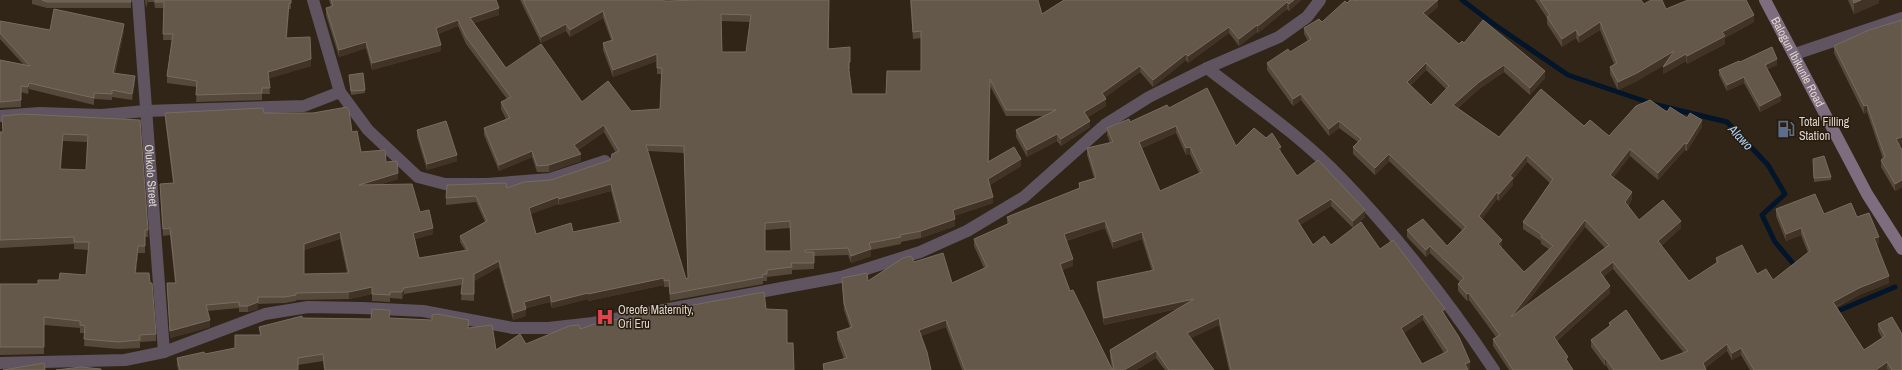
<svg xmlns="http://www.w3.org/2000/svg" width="1902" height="370" font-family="'Archivo Narrow',sans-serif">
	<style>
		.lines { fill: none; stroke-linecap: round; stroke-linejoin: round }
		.stream { stroke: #02152b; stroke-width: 5 }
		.street { stroke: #5f5460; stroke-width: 12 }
		.secondary { stroke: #7e6c7f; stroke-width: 12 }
		.wall { fill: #55493b; fill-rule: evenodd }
		.shaded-wall { fill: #413426 }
		.building { fill: #64584b; stroke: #776c5f; fill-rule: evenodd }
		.labels { text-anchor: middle; stroke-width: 3; stroke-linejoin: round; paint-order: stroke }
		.street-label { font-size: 12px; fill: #dfd7ce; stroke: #271c0f }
		.poi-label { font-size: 12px; fill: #dfd7ce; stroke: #271c0f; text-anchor: start }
		.water-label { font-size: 13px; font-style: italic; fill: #add0f6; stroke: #271c0f }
	</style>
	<rect width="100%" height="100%" fill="#312518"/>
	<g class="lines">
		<!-- stream -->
		<g class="stream">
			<path d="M 1462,0 L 1495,25 L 1568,75 L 1653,104 L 1727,122 L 1768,165 L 1785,194 L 1762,215 L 1775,242 L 1797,268"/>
			<path d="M 1833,313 L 1895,287"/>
		</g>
		<!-- street -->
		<g class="street">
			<path id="s1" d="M 138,0 L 164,352"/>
			<path d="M 313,0 L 340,92 L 368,130 L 418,177 L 445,184 L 487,184 L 550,179 L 605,161"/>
			<path d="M 1795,54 L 1902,18"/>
			<path d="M 1207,68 C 1252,103 1301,136 1341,178 C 1398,237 1449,302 1494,370"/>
			<path d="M 0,116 L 39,113 L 102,115 L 145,111 L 304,106 L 340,92"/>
			<path d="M 0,363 L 125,360 L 164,352 L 265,314 L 308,307 L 362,308 L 423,311 L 513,328 L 548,328 L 593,323 L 841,277 L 920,252 L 967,231 L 1024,197 L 1106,124 L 1149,97 L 1207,68 L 1279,37 L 1307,17 L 1320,0"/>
		</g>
		<!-- secondary -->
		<path class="secondary" id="s2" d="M 1765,0 L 1867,194 L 1902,249"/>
	</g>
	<!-- wall -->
	<g class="wall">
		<path d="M 32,0 L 131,0 L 131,8 L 47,8 L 32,4 Z"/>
		<path d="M 145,0 L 291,0 L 291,9 L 289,9 L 287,38 L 311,66 L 269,78 L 270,94 L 262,94 L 262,100 L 196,102 L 197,87 L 167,83 L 167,76 L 172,40 L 163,40 L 164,8 L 155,8 L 154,2 L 148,2 L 146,8 Z"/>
		<path d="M 329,0 L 496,0 L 499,15 L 474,23 L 506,68 L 582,102 L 631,111 L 660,109 L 661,74 L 657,74 L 657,61 L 613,77 L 603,50 L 603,43 L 611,40 L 603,18 L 570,37 L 566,31 L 541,43 L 520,0 L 664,0 L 664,1 L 829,0 L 829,49 L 850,62 L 850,69 L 849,69 L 852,94 L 886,94 L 921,71 L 921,38 L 913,39 L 910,0 L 1038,0 L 1042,14 L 1064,0 L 1301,0 L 1289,11 L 1287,9 L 1258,33 L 1257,32 L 1239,46 L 1229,33 L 1188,63 L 1186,60 L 1153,87 L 1140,72 L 1105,97 L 1106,106 L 1088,117 L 1090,127 L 1061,146 L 1057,141 L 1027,157 L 1016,137 L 1016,130 L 1043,116 L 1006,116 L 990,86 L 989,162 L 1021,166 L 990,185 L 993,203 L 954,216 L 955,226 L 921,238 L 901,242 L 901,244 L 871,250 L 871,256 L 851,263 L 848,255 L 814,256 L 814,269 L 792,270 L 792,274 L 767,277 L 767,281 L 763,281 L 763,284 L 670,301 L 669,287 L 664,287 L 664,285 L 588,301 L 588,299 L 552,308 L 550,302 L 526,308 L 526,316 L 513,320 L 499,267 L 474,281 L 474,301 L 461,300 L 462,285 L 404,294 L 402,299 L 390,298 L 390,302 L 372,301 L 372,294 L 349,299 L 296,300 L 296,301 L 285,303 L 258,304 L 258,309 L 248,312 L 239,312 L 239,308 L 207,311 L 210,327 L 170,338 L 167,283 L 175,283 L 170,235 L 163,236 L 160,191 L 160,184 L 173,183 L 165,119 L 165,113 L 264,113 L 352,132 L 361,152 L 386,162 L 398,179 L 382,184 L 420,212 L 433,234 L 415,239 L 419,258 L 465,250 L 460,242 L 460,236 L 485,222 L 476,202 L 446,205 L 446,198 L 551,180 L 607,161 L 611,159 L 616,153 L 604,132 L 578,150 L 581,161 L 549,172 L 537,172 L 532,157 L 499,171 L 484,135 L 484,128 L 506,119 L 501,109 L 501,102 L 507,99 L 466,44 L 458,26 L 438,34 L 441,51 L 372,70 L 366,48 L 339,57 L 326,15 L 326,8 L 331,7 ZM 721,21 L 750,22 L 746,52 L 722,52 ZM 648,151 L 684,153 L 688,278 L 686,279 ZM 611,191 L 619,222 L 573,232 L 536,234 L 530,214 L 558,204 L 559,205 ZM 790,228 L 791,251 L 765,251 L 765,230 ZM 340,239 L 347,273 L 304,274 L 304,250 Z"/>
		<path d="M 1535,0 L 1641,0 L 1644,4 L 1666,9 L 1754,22 L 1725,38 L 1725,44 L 1687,64 L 1686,61 L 1663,74 L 1664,65 L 1637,81 L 1618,90 L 1610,74 L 1610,67 L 1614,64 L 1600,30 L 1579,43 L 1576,38 L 1562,47 L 1547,24 L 1547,18 Z"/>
		<path d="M 1848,0 L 1879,0 L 1879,3 L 1854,14 Z"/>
		<path d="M 1356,1 L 1438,7 L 1427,16 L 1459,44 L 1464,43 L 1545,78 L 1530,95 L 1504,72 L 1479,89 L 1458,108 L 1499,137 L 1584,126 L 1609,136 L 1667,112 L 1687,118 L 1702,127 L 1687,151 L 1685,150 L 1658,180 L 1630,156 L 1613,178 L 1632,199 L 1628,206 L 1639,220 L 1681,228 L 1661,246 L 1689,281 L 1716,264 L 1716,258 L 1773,280 L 1808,253 L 1801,235 L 1786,241 L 1776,216 L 1776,209 L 1824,214 L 1857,217 L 1879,244 L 1877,244 L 1889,283 L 1859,295 L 1837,307 L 1864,350 L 1882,338 L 1878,331 L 1878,324 L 1892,317 L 1902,370 L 1888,370 L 1887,369 L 1886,370 L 1750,370 L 1741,355 L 1732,360 L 1727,351 L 1705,368 L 1706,370 L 1609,370 L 1606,365 L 1605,366 L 1591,347 L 1591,340 L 1609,326 L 1609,323 L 1661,361 L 1684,353 L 1613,269 L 1604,276 L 1610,293 L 1557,341 L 1568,362 L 1573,370 L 1509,370 L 1493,346 L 1493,339 L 1496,337 L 1469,300 L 1467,301 L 1458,291 L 1458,284 L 1460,282 L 1430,253 L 1426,257 L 1407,237 L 1407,230 L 1447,246 L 1462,230 L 1389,161 L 1375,175 L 1353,154 L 1353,147 L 1358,142 L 1339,128 L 1329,136 L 1301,100 L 1293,106 L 1267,70 L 1267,63 L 1290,52 L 1308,41 L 1304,34 L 1304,28 L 1322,22 L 1347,3 ZM 1426,70 L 1446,89 L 1431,105 L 1410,86 ZM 1527,162 L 1550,183 L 1523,222 L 1523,229 L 1541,241 L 1541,244 L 1549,249 L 1524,272 L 1501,247 L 1502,247 L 1482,219 L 1497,199 L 1499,201 L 1513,185 L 1513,180 ZM 1585,227 L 1605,248 L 1523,308 Z"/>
		<path d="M 1902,20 L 1902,144 L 1899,145 L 1902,150 L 1902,187 L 1895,191 L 1881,167 L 1881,160 L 1883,159 L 1867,112 L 1864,114 L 1834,53 L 1834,46 Z"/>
		<path d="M 0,21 L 50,30 L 124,31 L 115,73 L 135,82 L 132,100 L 112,97 L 112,100 L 94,99 L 94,105 L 29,89 L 28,94 L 21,92 L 21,107 L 0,108 L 0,60 L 23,64 L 0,39 Z"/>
		<path d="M 1740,62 L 1777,65 L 1767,69 L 1781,101 L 1760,112 L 1744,83 L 1727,91 L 1719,75 L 1719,70 Z"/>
		<path d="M 349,75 L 365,90 L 365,93 L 351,95 Z"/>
		<path d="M 1169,108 L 1236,146 L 1281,153 L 1297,176 L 1365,217 L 1353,228 L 1331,206 L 1300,225 L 1313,245 L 1380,249 L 1445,316 L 1470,369 L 1468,370 L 1229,370 L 1219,325 L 1191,338 L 1214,370 L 1165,370 L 1156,358 L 1136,370 L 962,370 L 946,327 L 921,336 L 931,370 L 823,370 L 823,364 L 844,359 L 837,339 L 837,332 L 850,328 L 844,310 L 842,285 L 842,278 L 868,281 L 914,262 L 952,283 L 984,268 L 974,246 L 974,239 L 1007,224 L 1007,217 L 1079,188 L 1079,183 L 1094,178 L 1087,155 L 1087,148 L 1110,143 L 1107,135 L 1107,128 L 1130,122 ZM 1176,133 L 1186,155 L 1190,154 L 1199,173 L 1160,191 L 1142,148 ZM 1105,228 L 1113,249 L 1142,239 L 1152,271 L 1097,282 L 1097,289 L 1104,325 L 1177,309 L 1110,350 L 1110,357 L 1112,369 L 1070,291 L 1062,270 L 1073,266 L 1066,241 ZM 1423,320 L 1444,353 L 1422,364 L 1404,333 Z"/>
		<path d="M 2,116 L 140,120 L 148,230 L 148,237 L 145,237 L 145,253 L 138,253 L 136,273 L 150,283 L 156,334 L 156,341 L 140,342 L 140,348 L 118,349 L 84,346 L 85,333 L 80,333 L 80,328 L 44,325 L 44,354 L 0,355 L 0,284 L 38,284 L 86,275 L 89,250 L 74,249 L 74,244 L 0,248 L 0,132 L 3,132 ZM 63,141 L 87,142 L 86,170 L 61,170 Z"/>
		<path d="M 417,130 L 457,161 L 427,170 L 417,137 Z"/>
		<path d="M 1813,159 L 1831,177 L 1831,180 L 1814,182 Z"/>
		<path d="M 766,309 L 787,343 L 794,370 L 324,370 L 323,361 L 298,365 L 298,370 L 178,370 L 177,365 L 177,358 L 205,354 L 235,348 L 260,335 L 259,327 L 302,318 L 371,319 L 390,318 L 469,328 L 496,350 L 526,344 L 580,329 Z"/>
	</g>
	<!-- shaded-wall -->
	<g class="shaded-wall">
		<path d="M 147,0 L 148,0 L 148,2 L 146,8 Z"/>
		<path d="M 1294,0 L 1301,0 L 1289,11 L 1289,4 Z"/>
		<path d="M 1438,0 L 1438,7 L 1423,20 L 1423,13 Z"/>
		<path d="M 1861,0 L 1879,0 L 1879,3 L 1854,14 L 1854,3 Z"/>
		<path d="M 1287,2 L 1287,9 L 1258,33 L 1258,26 Z"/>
		<path d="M 289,3 L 289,9 L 286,44 L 286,38 Z"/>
		<path d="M 499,8 L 499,15 L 470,24 L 470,18 Z"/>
		<path d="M 603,11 L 603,18 L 570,37 L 570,30 Z"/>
		<path d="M 1754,15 L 1754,22 L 1725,38 L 1725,44 L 1687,64 L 1687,56 L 1722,32 Z"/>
		<path d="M 458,20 L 458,26 L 436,35 L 436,28 Z"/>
		<path d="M 1600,22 L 1600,30 L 1579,43 L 1579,36 Z"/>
		<path d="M 124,24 L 124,31 L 113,79 L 113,73 Z"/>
		<path d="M 566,24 L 566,31 L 541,43 L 541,37 Z"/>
		<path d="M 1257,25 L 1257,32 L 1239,46 L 1239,39 Z"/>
		<path d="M 1229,27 L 1229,33 L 1188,63 L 1188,56 Z"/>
		<path d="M 1576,30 L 1576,38 L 1562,47 L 1562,39 Z"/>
		<path d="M 366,42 L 366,48 L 339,57 L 339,50 Z"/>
		<path d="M 441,45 L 441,51 L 372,70 L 372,63 Z"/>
		<path d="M 1674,51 L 1674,59 L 1637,81 L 1618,90 L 1618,82 Z"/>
		<path d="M 657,54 L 657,61 L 613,77 L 613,70 Z"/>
		<path d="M 1186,54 L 1186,60 L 1153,87 L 1153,80 Z"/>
		<path d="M 1686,54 L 1686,61 L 1663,74 L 1663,67 Z"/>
		<path d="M 311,59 L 311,66 L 268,79 L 268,72 Z"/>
		<path d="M 1777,59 L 1777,65 L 1765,71 L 1765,65 Z"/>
		<path d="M 1426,63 L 1426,70 L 1407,89 L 1407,82 Z"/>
		<path d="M 1504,65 L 1504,72 L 1479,89 L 1453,112 L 1453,105 L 1479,82 Z"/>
		<path d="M 1140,66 L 1140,72 L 1102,100 L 1102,93 Z"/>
		<path d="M 1545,71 L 1545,78 L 1530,95 L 1530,88 Z"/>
		<path d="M 135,76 L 135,82 L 132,100 L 132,94 Z"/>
		<path d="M 1744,77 L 1744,83 L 1727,91 L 1727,85 Z"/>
		<path d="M 29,83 L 29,89 L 28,94 L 28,87 Z"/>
		<path d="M 1301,94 L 1301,100 L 1293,106 L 1293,99 Z"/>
		<path d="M 1781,95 L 1781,101 L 1760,112 L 1760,106 Z"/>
		<path d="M 1106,99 L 1106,106 L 1084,119 L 1084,112 Z"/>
		<path d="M 1867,105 L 1867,112 L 1864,114 L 1864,106 Z"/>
		<path d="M 1702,120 L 1702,127 L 1687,151 L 1687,144 Z"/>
		<path d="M 1090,121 L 1090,127 L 1061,146 L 1061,139 Z"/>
		<path d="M 1339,121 L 1339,128 L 1329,136 L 1329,129 Z"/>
		<path d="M 604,125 L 604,132 L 574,152 L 574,145 Z"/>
		<path d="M 1176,126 L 1176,133 L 1139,149 L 1139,142 Z"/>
		<path d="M 63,134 L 63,141 L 60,177 L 60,169 Z"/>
		<path d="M 1057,134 L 1057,141 L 1027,157 L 1027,150 Z"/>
		<path d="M 1902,137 L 1902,144 L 1896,146 L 1896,139 Z"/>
		<path d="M 1685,143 L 1685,150 L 1658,180 L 1658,173 Z"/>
		<path d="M 1190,147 L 1190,154 L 1186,155 L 1186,148 Z"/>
		<path d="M 1281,147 L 1281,154 L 1278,148 Z"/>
		<path d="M 1630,149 L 1630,156 L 1610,182 L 1610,175 Z"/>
		<path d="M 532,151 L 532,157 L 499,171 L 499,165 Z"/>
		<path d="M 581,154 L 581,161 L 549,172 L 549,165 Z"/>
		<path d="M 1389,154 L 1389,161 L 1375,175 L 1375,168 Z"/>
		<path d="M 457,155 L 457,161 L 427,170 L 427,164 Z"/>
		<path d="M 1527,155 L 1527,162 L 1513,180 L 1513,185 L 1499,201 L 1499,194 L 1510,176 Z"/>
		<path d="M 1021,159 L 1021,166 L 988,186 L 988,179 Z"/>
		<path d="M 398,173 L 398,179 L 359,191 L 359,185 Z"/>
		<path d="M 1902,180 L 1902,187 L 1895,191 L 1895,184 Z"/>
		<path d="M 611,184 L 611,191 L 559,205 L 559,199 Z"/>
		<path d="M 1497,192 L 1497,199 L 1479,223 L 1479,216 Z"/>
		<path d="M 1632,192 L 1632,199 L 1625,209 L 1625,202 Z"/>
		<path d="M 558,197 L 558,204 L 529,215 L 529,208 Z"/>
		<path d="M 993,197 L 993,203 L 953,216 L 953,210 Z"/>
		<path d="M 1331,199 L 1331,206 L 1297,227 L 1297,220 Z"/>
		<path d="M 1365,210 L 1365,217 L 1353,228 L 1353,221 Z"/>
		<path d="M 955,219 L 955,226 L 921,238 L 921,231 Z"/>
		<path d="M 1585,220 L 1585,227 L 1511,324 L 1511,317 Z"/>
		<path d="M 1105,221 L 1105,228 L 1064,241 L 1064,234 Z"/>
		<path d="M 1681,221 L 1681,228 L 1658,248 L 1658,241 Z"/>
		<path d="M 433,228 L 433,234 L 413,240 L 413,233 Z"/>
		<path d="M 1801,228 L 1801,235 L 1786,241 L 1786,234 Z"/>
		<path d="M 340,232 L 340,239 L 304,250 L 304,244 Z"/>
		<path d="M 1142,232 L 1142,239 L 1113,249 L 1113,242 Z"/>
		<path d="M 1879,237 L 1879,244 L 1874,245 L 1874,238 Z"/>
		<path d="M 1502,240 L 1502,247 L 1498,251 L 1498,244 Z"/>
		<path d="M 138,246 L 138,253 L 135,281 L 135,273 Z"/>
		<path d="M 1430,246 L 1430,253 L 1426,257 L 1426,250 Z"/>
		<path d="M 871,249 L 871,256 L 851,263 L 851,256 Z"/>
		<path d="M 1073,259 L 1073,266 L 1060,271 L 1060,264 Z"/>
		<path d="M 499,261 L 499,267 L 474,281 L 474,274 Z"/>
		<path d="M 1613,262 L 1613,269 L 1600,279 L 1600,272 Z"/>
		<path d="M 1889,276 L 1889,283 L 1859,295 L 1833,308 L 1833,302 L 1859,288 Z"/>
		<path d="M 664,278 L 664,285 L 588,301 L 588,294 Z"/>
		<path d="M 1610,286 L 1610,293 L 1554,343 L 1554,337 Z"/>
		<path d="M 372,287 L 372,294 L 349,299 L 349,292 Z"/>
		<path d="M 404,288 L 404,294 L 402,299 L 402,292 Z"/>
		<path d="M 588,293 L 588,299 L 552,308 L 552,302 Z"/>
		<path d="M 1469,293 L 1469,300 L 1467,301 L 1467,294 Z"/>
		<path d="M 550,295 L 550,302 L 524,308 L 524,302 Z"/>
		<path d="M 1194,299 L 1194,305 L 1104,325 L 1104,318 Z"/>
		<path d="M 258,302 L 258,309 L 248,312 L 248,306 Z"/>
		<path d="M 526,309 L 526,316 L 513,320 L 513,313 Z"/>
		<path d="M 1445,309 L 1445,316 L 1442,311 Z"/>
		<path d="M 1423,314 L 1423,320 L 1401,335 L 1401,328 Z"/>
		<path d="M 1219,318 L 1219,325 L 1187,340 L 1187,333 Z"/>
		<path d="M 210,320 L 210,327 L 170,338 L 170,331 Z"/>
		<path d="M 946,320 L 946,327 L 919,337 L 919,330 Z"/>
		<path d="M 1727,344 L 1727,351 L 1703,369 L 1703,363 Z"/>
		<path d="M 1741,348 L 1741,355 L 1732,360 L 1732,353 Z"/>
		<path d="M 1156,351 L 1156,358 L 1136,370 L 1124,370 Z"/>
		<path d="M 1605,359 L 1606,359 L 1606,365 L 1605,366 Z"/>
		<path d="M 1470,362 L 1470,369 L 1467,370 L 1465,364 Z"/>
		<path d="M 1887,362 L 1887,369 L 1886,370 L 1876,370 Z"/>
	</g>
	<!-- building -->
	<g class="building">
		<path d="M 42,0 L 131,0 L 131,2 L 47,2 Z"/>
		<path d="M 155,0 L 291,0 L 291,3 L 289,3 L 286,38 L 310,37 L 311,59 L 268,72 L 270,88 L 262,88 L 262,93 L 196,95 L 197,81 L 167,76 L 173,34 L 163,34 L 164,2 L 155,2 Z"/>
		<path d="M 331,0 L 496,0 L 499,8 L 470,18 L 506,68 L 541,44 L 582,102 L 608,81 L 631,111 L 660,109 L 662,68 L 657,68 L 657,54 L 613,70 L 603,43 L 613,40 L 603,11 L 570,30 L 566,24 L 541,37 L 523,0 L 664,0 L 664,1 L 704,0 L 829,0 L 828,49 L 850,47 L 850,62 L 848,63 L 852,94 L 886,94 L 887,71 L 921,71 L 921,31 L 913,32 L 911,0 L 1038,0 L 1042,14 L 1064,0 L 1294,0 L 1289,4 L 1287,2 L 1258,26 L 1257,25 L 1239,39 L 1229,27 L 1188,56 L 1186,54 L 1153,80 L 1140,66 L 1102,93 L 1106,99 L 1084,112 L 1090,121 L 1061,139 L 1057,134 L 1027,150 L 1016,130 L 1056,110 L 1006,110 L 990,79 L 988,162 L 1014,147 L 1021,159 L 988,179 L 993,197 L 953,210 L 955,219 L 921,231 L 900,235 L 901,237 L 869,243 L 871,249 L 851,256 L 848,248 L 805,250 L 805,252 L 814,252 L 814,263 L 791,263 L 792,267 L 767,270 L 767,274 L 762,275 L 763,277 L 670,294 L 669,280 L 664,281 L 664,278 L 588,294 L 588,293 L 552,302 L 550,295 L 524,302 L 526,309 L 513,313 L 499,261 L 474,274 L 474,294 L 461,294 L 463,278 L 404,288 L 402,292 L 390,292 L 390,295 L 372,294 L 372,287 L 349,292 L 296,293 L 296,295 L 285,297 L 258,297 L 258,302 L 248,306 L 239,306 L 239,302 L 206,305 L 210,320 L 170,331 L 167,283 L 176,283 L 170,228 L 163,229 L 160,184 L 174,183 L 165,113 L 263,108 L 264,113 L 313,113 L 347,107 L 349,110 L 352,132 L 357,131 L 361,152 L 385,150 L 386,162 L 397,161 L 398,173 L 359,185 L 412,184 L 420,212 L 429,210 L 433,228 L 413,233 L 419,258 L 468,250 L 460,236 L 487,221 L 476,196 L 446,198 L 447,185 L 506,183 L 507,188 L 524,182 L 551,180 L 607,161 L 611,159 L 612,154 L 619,151 L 604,125 L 574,145 L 581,154 L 549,165 L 537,166 L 532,151 L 499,165 L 484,128 L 510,118 L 501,102 L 511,97 L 466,37 L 458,20 L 436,28 L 441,45 L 372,63 L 366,42 L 339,50 L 326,8 L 333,6 ZM 721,14 L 751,15 L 746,52 L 722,52 ZM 646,145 L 684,146 L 688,278 L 686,279 ZM 611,184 L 621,222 L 573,232 L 571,223 L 536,234 L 529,208 L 558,197 L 559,199 ZM 790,221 L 791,251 L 765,251 L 765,223 ZM 340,232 L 349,273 L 304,274 L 304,244 Z"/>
		<path d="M 1350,0 L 1356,0 L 1356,1 L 1357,0 L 1438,0 L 1423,13 L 1459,44 L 1462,41 L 1464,43 L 1483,20 L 1545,71 L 1530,88 L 1504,65 L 1479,82 L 1453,105 L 1499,137 L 1541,89 L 1584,126 L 1590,120 L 1609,136 L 1636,106 L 1650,100 L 1667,112 L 1670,107 L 1687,118 L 1690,113 L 1702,120 L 1687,144 L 1685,143 L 1658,173 L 1630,149 L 1610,175 L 1632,192 L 1625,202 L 1639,220 L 1663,200 L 1681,221 L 1658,241 L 1689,281 L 1718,262 L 1716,258 L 1742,245 L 1757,274 L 1766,269 L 1773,280 L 1810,251 L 1801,228 L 1786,234 L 1776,209 L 1815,194 L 1824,214 L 1851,203 L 1857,217 L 1869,213 L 1879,237 L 1874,238 L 1889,276 L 1859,288 L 1833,302 L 1864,350 L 1885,336 L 1878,324 L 1892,317 L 1902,334 L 1902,370 L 1892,370 L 1887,362 L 1876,370 L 1754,370 L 1741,348 L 1732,353 L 1727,344 L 1703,363 L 1706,370 L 1614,370 L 1606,359 L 1605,359 L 1591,340 L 1611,325 L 1609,323 L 1626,310 L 1661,361 L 1688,351 L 1613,262 L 1600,272 L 1610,286 L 1554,337 L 1568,357 L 1566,359 L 1573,370 L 1513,370 L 1493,339 L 1500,335 L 1469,293 L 1467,294 L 1458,284 L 1464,278 L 1430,246 L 1426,250 L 1407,230 L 1423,219 L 1447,246 L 1466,227 L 1389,154 L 1375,168 L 1353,147 L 1361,139 L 1339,121 L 1329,129 L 1301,94 L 1293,99 L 1267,63 L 1288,49 L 1290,52 L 1311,39 L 1304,28 L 1319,19 L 1322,22 L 1345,1 L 1347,3 ZM 1426,63 L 1449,86 L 1431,105 L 1407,82 ZM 1527,155 L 1553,179 L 1523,222 L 1542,235 L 1541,237 L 1553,246 L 1524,272 L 1498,244 L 1502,240 L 1479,216 L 1497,192 L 1499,194 L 1513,178 L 1510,176 ZM 1585,220 L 1609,245 L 1511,317 Z"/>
		<path d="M 1540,0 L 1641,0 L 1644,4 L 1651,0 L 1662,0 L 1666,9 L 1688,0 L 1746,0 L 1754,15 L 1722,32 L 1725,36 L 1687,56 L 1686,54 L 1663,67 L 1674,51 L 1637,73 L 1618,82 L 1610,67 L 1617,63 L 1600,22 L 1579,36 L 1576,30 L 1562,39 L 1547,17 L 1550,15 Z"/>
		<path d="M 1853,0 L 1861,0 L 1854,3 Z"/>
		<path d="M 54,9 L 124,24 L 113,73 L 135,76 L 132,94 L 112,90 L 112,94 L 94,93 L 94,98 L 29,83 L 28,87 L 21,86 L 21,100 L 0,102 L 0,60 L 30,66 L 0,33 L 0,21 L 50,30 Z"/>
		<path d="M 1902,20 L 1902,137 L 1896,139 L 1902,150 L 1902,180 L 1895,184 L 1881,160 L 1885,157 L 1867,105 L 1864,106 L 1834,46 L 1869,30 Z"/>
		<path d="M 1772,47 L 1777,59 L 1765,65 L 1781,95 L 1760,106 L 1744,77 L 1727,85 L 1719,70 L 1739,61 L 1740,62 Z"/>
		<path d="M 363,73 L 365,90 L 351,91 L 349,75 Z"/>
		<path d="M 1207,88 L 1236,146 L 1254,128 L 1266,138 L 1272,133 L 1281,147 L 1278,148 L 1297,176 L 1318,160 L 1365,210 L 1353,221 L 1331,199 L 1297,220 L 1313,245 L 1324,236 L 1331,245 L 1361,222 L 1380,249 L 1393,240 L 1445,309 L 1442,311 L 1459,337 L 1470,362 L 1465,364 L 1468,370 L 1231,370 L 1219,318 L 1187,333 L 1214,370 L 1169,370 L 1156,351 L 1124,370 L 965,370 L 946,320 L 919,330 L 927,352 L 931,370 L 824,370 L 823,364 L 847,358 L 837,332 L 852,327 L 844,303 L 842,278 L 867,273 L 868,281 L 903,258 L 911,256 L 914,262 L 943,253 L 952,283 L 987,267 L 974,239 L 1010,223 L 1007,217 L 1080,188 L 1079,183 L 1096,178 L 1087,148 L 1113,142 L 1107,128 L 1129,119 L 1130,122 L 1167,105 L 1169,108 ZM 1176,126 L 1186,148 L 1190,147 L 1202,172 L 1160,191 L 1139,142 ZM 1105,221 L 1113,242 L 1142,232 L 1154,270 L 1097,282 L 1104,318 L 1194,299 L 1110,350 L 1114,369 L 1112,369 L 1073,290 L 1070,291 L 1060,264 L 1073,259 L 1064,234 ZM 1423,314 L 1448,351 L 1422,364 L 1401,328 Z"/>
		<path d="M 22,114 L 140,120 L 148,230 L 145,230 L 145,246 L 138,246 L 135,273 L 149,273 L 150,283 L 152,283 L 156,334 L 140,335 L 140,340 L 118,342 L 84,339 L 85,326 L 80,325 L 80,321 L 44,317 L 44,347 L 0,347 L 0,284 L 38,284 L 38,280 L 59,280 L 60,273 L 86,275 L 89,242 L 74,242 L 74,237 L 0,240 L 0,132 L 3,132 L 2,116 ZM 63,134 L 88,135 L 86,170 L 60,169 Z"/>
		<path d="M 446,121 L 457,155 L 427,164 L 417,130 Z"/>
		<path d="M 1824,156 L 1831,177 L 1814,178 L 1813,159 Z"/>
		<path d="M 764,292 L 766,309 L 787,310 L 787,343 L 793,343 L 794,370 L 325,370 L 323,354 L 298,358 L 298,370 L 180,370 L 177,358 L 204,352 L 205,354 L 235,348 L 235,335 L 261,335 L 259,327 L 302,316 L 302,318 L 371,319 L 372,309 L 390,310 L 389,318 L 432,320 L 432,315 L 437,314 L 469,320 L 468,328 L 492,325 L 496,350 L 520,334 L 526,344 L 569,326 L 579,325 L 580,329 L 601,322 Z"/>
		<path d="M 44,363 L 45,370 L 3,370 Z"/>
		<path d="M 81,367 L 101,369 L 101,370 L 56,370 Z"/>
	</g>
	<!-- icons -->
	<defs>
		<g id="fuel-bare" transform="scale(1.38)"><path d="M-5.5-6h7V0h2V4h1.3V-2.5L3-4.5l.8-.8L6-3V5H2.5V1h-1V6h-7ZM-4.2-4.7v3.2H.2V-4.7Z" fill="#5c6f8a" stroke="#271c0f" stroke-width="2.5" paint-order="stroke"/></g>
		<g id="hospital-bare" transform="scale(1.38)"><path d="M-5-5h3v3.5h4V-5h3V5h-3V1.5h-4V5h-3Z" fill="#e0444e" stroke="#271c0f" stroke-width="2.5" paint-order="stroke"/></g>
	</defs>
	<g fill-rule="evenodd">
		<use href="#fuel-bare" x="1786" y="129"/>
		<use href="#hospital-bare" x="605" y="317"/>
	</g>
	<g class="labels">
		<!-- street labels -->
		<g class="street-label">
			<text dy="4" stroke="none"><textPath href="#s2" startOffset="70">Balogun Ibikunle Road</textPath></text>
			<text dy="4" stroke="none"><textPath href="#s1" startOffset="176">Olukolo Street</textPath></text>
		</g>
		<!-- poi labels -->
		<g class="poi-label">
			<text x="1799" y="126">Total Filling<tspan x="1799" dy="14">Station</tspan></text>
			<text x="618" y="314">Oreofe Maternity,<tspan x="618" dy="14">Ori Eru</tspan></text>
		</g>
		<!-- water labels -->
		<g class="water-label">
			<text transform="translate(1741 137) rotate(47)" y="5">Alawo</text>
		</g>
	</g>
</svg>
